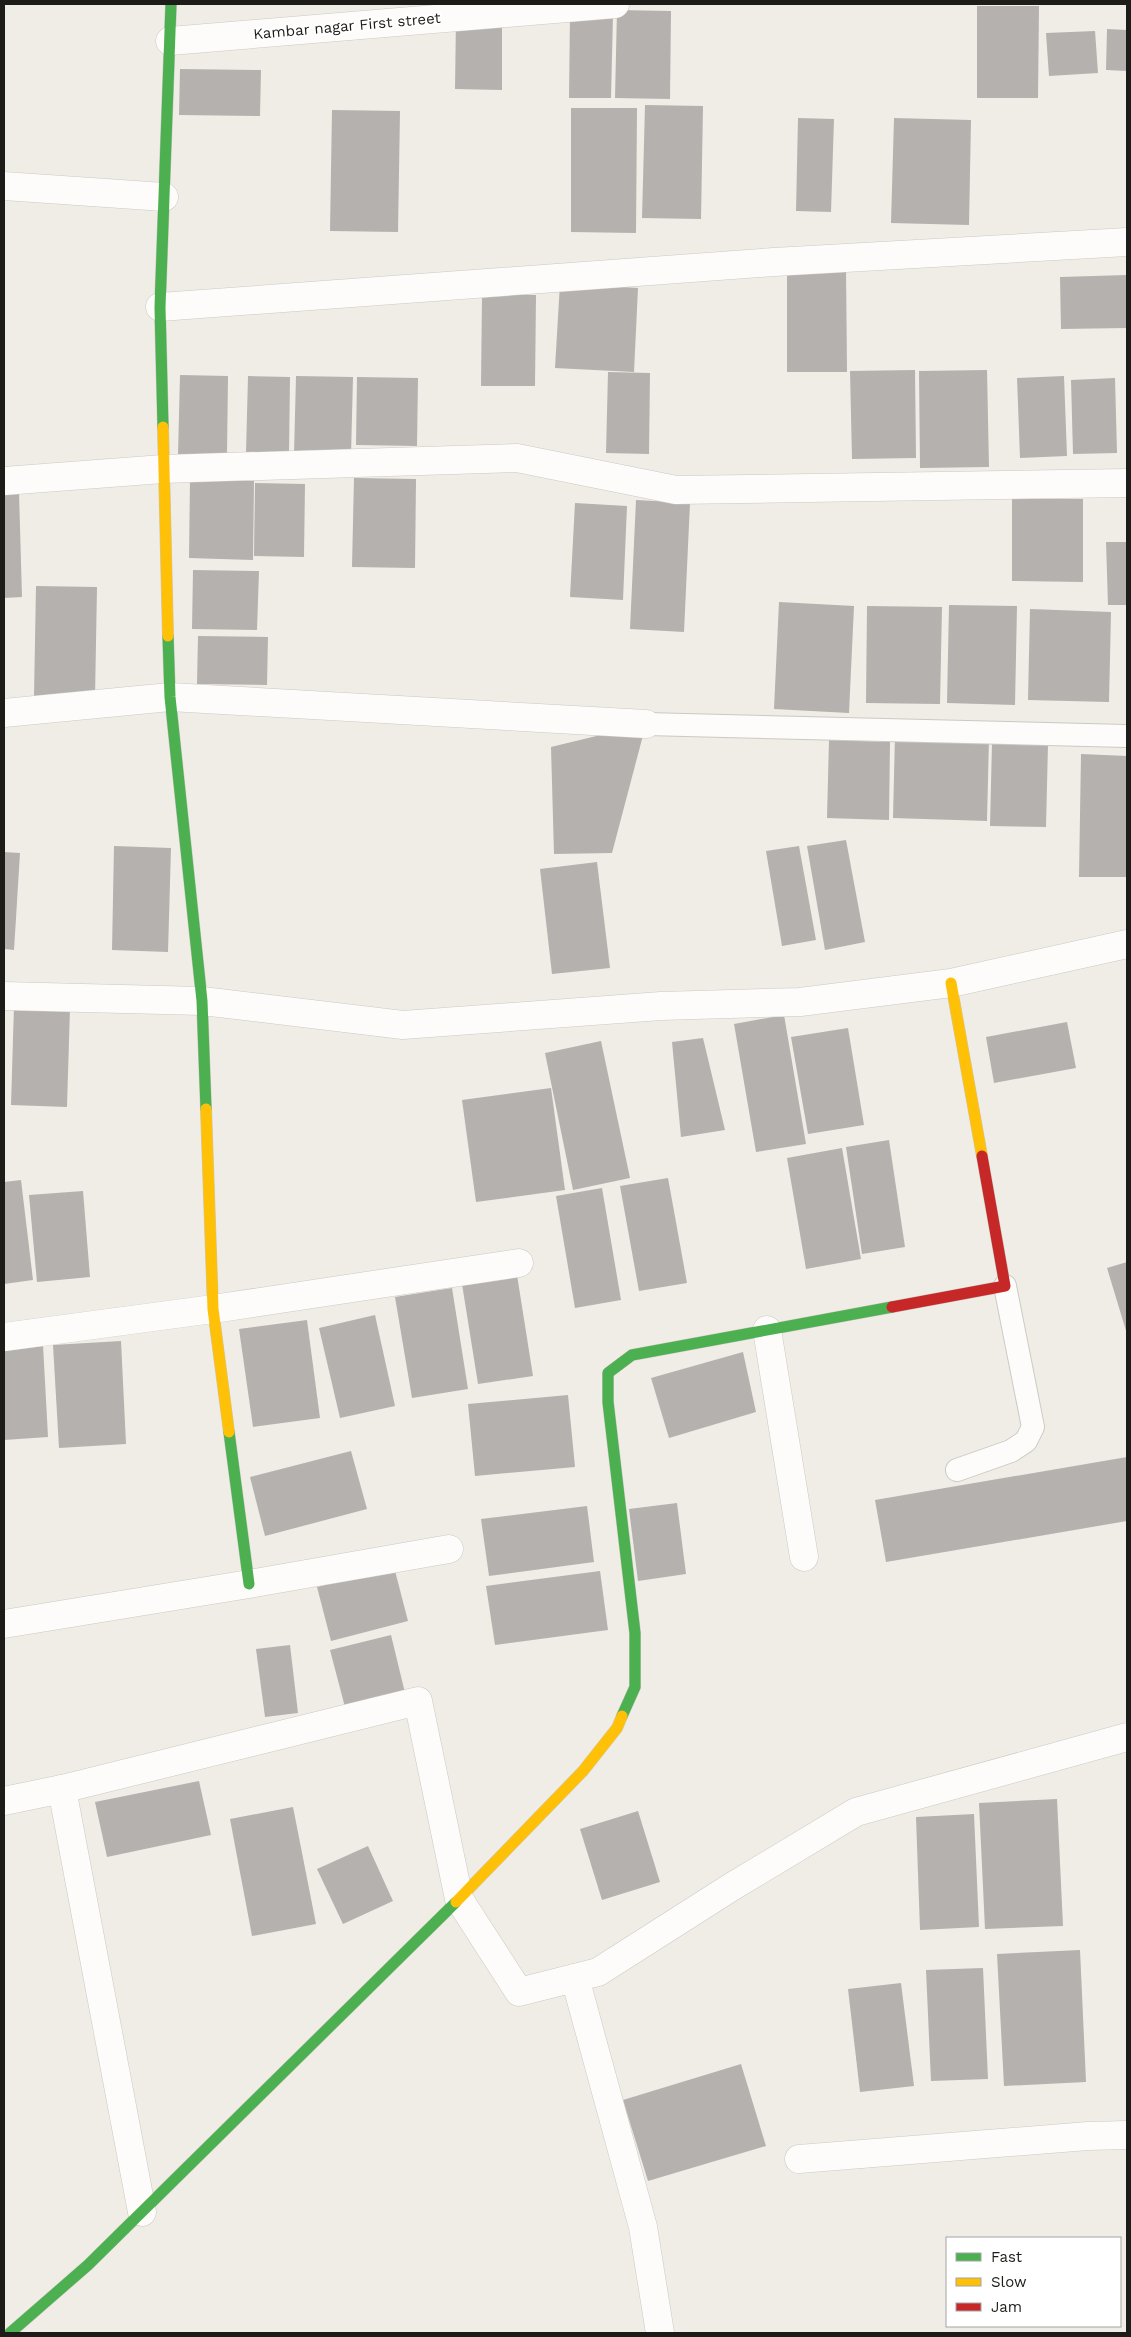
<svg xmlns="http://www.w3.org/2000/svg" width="1131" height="2337" font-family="'Work Sans',sans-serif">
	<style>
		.building { fill: #b4b1af }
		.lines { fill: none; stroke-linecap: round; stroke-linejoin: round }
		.lane-casing { stroke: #cbc9c3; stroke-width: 24 }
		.street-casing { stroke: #cbc9c3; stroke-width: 29 }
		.fast-casing { stroke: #cbc9c3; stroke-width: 12 }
		.slow-casing { stroke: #cbc9c3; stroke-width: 12 }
		.jam-casing { stroke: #cbc9c3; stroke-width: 12 }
		.lane { stroke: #fdfcfb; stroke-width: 22 }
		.street { stroke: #fdfcfb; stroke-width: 28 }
		.fast { stroke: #4caf50; stroke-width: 11 }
		.slow { stroke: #ffc107; stroke-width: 11 }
		.jam { stroke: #c62828; stroke-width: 11 }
		.labels { text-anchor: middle; stroke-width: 4; stroke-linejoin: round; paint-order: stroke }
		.street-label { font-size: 15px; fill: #1d1c18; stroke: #fff }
	</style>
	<rect width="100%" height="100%" fill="#f0ede6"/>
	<!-- building -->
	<g class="building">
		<path d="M 977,6 L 1039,6 L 1038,98 L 977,98 Z"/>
		<path d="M 617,10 L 671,11 L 670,99 L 615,98 Z"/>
		<path d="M 570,14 L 613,15 L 611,98 L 569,98 Z"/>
		<path d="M 456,18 L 502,18 L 502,90 L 455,89 Z"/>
		<path d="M 1107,29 L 1127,30 L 1127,71 L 1106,70 Z"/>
		<path d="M 1095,31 L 1098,73 L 1049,76 L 1046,33 Z"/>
		<path d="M 180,69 L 261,70 L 260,116 L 179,115 Z"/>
		<path d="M 645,105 L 703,106 L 701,219 L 642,218 Z"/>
		<path d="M 571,108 L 637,108 L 636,233 L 571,232 Z"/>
		<path d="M 332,110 L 400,111 L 398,232 L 330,231 Z"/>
		<path d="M 798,118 L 834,119 L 831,212 L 796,211 Z"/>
		<path d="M 894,118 L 971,120 L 969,225 L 891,223 Z"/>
		<path d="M 787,270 L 846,270 L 847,372 L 787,372 Z"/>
		<path d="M 1127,275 L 1127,328 L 1061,329 L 1060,277 Z"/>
		<path d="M 560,283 L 638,288 L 634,372 L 555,368 Z"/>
		<path d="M 482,294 L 536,295 L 535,386 L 481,386 Z"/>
		<path d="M 915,370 L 916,458 L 852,459 L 850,371 Z"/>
		<path d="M 987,370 L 989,467 L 920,468 L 919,371 Z"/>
		<path d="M 608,372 L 650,373 L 649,454 L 606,453 Z"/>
		<path d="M 180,375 L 228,376 L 227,455 L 178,455 Z"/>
		<path d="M 248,376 L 290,377 L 289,454 L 246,453 Z"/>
		<path d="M 296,376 L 353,377 L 351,455 L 294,454 Z"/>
		<path d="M 1064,376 L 1067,456 L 1020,458 L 1017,378 Z"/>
		<path d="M 357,377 L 418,378 L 417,446 L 356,445 Z"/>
		<path d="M 1115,378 L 1117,453 L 1073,454 L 1071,380 Z"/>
		<path d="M 354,478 L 416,479 L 415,568 L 352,567 Z"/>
		<path d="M 190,480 L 254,481 L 253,560 L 189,558 Z"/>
		<path d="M 255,483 L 305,484 L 304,557 L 254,556 Z"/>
		<path d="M 19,492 L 22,597 L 4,598 L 4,493 Z"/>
		<path d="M 1012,499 L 1083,499 L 1083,582 L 1012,581 Z"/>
		<path d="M 636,500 L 690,503 L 684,632 L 630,629 Z"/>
		<path d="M 575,503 L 627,506 L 623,600 L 570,597 Z"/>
		<path d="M 1106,542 L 1127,542 L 1127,605 L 1108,605 Z"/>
		<path d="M 193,570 L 259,571 L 257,630 L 192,629 Z"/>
		<path d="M 36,586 L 97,587 L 95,697 L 34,696 Z"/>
		<path d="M 779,602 L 854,606 L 849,713 L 774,709 Z"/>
		<path d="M 949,605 L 1017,606 L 1015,705 L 947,703 Z"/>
		<path d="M 867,606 L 942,607 L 940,704 L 866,703 Z"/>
		<path d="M 1030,609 L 1111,612 L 1109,702 L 1028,700 Z"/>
		<path d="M 198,636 L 268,637 L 267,685 L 197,684 Z"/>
		<path d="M 646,724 L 612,853 L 554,854 L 551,747 Z"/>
		<path d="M 895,735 L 989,738 L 987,821 L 893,818 Z"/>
		<path d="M 829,740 L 890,742 L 889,820 L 827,818 Z"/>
		<path d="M 992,743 L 1048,744 L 1046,827 L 990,826 Z"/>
		<path d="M 1081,754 L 1127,756 L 1127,877 L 1079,877 Z"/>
		<path d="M 846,840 L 865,942 L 825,950 L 807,846 Z"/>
		<path d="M 114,846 L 171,848 L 168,952 L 112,950 Z"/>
		<path d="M 799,846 L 816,940 L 782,946 L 766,851 Z"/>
		<path d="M 4,852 L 20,853 L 14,950 L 4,949 Z"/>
		<path d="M 597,862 L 610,968 L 552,974 L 540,869 Z"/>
		<path d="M 14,1006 L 70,1008 L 67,1107 L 11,1105 Z"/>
		<path d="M 784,1015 L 806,1144 L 756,1152 L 734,1024 Z"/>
		<path d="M 1067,1022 L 1076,1068 L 994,1083 L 986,1037 Z"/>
		<path d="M 848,1028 L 864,1125 L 808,1134 L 791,1037 Z"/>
		<path d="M 703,1038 L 725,1130 L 681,1137 L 672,1042 Z"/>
		<path d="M 601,1041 L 630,1178 L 573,1190 L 545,1053 Z"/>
		<path d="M 551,1088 L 565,1190 L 476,1202 L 462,1100 Z"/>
		<path d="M 889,1140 L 905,1247 L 862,1254 L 846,1147 Z"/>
		<path d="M 842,1148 L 861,1259 L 806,1269 L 787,1158 Z"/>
		<path d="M 668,1178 L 687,1283 L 639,1291 L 620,1186 Z"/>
		<path d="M 21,1180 L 33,1280 L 4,1284 L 4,1182 Z"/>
		<path d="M 602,1188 L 621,1300 L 575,1308 L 556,1196 Z"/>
		<path d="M 83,1191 L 90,1277 L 37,1282 L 29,1195 Z"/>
		<path d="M 1127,1262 L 1127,1334 L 1107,1268 Z"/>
		<path d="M 517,1275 L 533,1376 L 478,1384 L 462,1284 Z"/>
		<path d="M 452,1288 L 468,1389 L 412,1398 L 395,1297 Z"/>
		<path d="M 375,1315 L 395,1406 L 340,1418 L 319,1328 Z"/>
		<path d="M 307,1320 L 320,1418 L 253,1427 L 239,1329 Z"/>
		<path d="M 121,1341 L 126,1444 L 59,1448 L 53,1345 Z"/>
		<path d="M 43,1345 L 48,1437 L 4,1440 L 4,1347 Z"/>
		<path d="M 743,1352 L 756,1412 L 669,1438 L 651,1378 Z"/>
		<path d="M 568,1395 L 575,1467 L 475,1476 L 468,1404 Z"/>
		<path d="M 351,1451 L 367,1509 L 265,1536 L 250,1477 Z"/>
		<path d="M 1127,1457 L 1127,1521 L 886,1562 L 875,1500 Z"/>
		<path d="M 677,1503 L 686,1574 L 638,1581 L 629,1509 Z"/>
		<path d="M 587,1506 L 594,1562 L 489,1576 L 481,1519 Z"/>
		<path d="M 394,1567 L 408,1621 L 331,1641 L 317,1587 Z"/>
		<path d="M 600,1571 L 608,1630 L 495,1645 L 486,1586 Z"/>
		<path d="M 391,1635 L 406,1697 L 346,1711 L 330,1650 Z"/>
		<path d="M 290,1645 L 298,1713 L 265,1717 L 256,1649 Z"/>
		<path d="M 199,1781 L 211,1835 L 107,1857 L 95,1802 Z"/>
		<path d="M 1057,1799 L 1063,1926 L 985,1929 L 979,1803 Z"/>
		<path d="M 293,1807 L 316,1924 L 252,1936 L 230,1819 Z"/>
		<path d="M 638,1811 L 660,1882 L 602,1900 L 580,1829 Z"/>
		<path d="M 974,1814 L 979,1927 L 920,1930 L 916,1817 Z"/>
		<path d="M 368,1846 L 393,1901 L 343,1924 L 317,1869 Z"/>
		<path d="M 1080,1950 L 1086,2082 L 1004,2086 L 997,1954 Z"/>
		<path d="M 983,1968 L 988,2079 L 931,2081 L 926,1970 Z"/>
		<path d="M 901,1983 L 914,2086 L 860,2092 L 848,1989 Z"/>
		<path d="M 741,2064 L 766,2146 L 648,2181 L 623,2100 Z"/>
	</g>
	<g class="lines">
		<!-- lane casing -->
		<g class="lane-casing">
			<g id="lane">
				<path d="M 646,724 L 1127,736"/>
				<path d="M 957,1470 L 1011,1451 L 1026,1441 L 1033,1427 L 1005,1286"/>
			</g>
		</g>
		<!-- street casing -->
		<g class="street-casing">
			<g id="street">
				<path d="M 170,41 L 615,4"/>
				<path d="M 4,186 L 164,197"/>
				<path d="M 160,307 L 774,262 L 1127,242"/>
				<path d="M 4,481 L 163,469 L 517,458 L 676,490 L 1127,483"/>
				<path d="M 4,713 L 170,697 L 646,724"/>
				<path d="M 4,996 L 202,1001 L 403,1025 L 661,1006 L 800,1002 L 951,983 L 1127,944"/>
				<path d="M 767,1330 L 804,1557"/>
				<path d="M 4,1337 L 213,1309 L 519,1263"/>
				<path d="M 4,1624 L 249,1584 L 449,1549"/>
				<path d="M 62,1789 L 142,2212"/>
				<path d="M 4,1801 L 62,1789 L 418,1701 L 459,1899 L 519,1992 L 598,1972 L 733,1886 L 856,1812 L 1127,1737"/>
				<path d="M 575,1978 L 643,2227 L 660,2333"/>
				<path d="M 799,2159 L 1088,2136 L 1127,2135"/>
			</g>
		</g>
		<!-- fast casing -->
		<g class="fast-casing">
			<g id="fast">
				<path d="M 163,427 L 160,307 L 171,4"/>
				<path d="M 168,636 L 170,697 L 202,1001 L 206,1109"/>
				<path d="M 229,1432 L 249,1584"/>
				<path d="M 622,1716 L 635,1687 L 635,1633 L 608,1402 L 608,1373 L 632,1355 L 892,1307"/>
				<path d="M 10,2333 L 88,2265 L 456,1902"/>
			</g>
		</g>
		<!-- slow casing -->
		<g class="slow-casing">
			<g id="slow">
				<path d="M 163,427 L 168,636"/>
				<path d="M 951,983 L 982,1156"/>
				<path d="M 206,1109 L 213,1309 L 229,1432"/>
				<path d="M 456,1902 L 583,1771 L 617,1728 L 622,1716"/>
			</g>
		</g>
		<!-- jam casing -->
		<g class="jam-casing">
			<path id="jam" d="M 892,1307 L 1005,1286 L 982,1156"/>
		</g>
		<!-- lane -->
		<use href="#lane" class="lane"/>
		<!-- street -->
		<use href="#street" class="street"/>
		<!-- fast -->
		<use href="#fast" class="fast"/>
		<!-- slow -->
		<use href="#slow" class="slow"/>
		<!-- jam -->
		<use href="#jam" class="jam"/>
	</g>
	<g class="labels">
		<!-- street labels -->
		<g class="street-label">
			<text transform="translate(347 26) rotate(-5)" y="5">Kambar nagar First street</text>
		</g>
	</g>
	<!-- border -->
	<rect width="1131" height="2337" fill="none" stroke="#1d1c18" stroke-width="10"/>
	<!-- legend -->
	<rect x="946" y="2237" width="175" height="90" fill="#ffffff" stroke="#a5a4a3"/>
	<rect x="956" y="2253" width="25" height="8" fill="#4caf50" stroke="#a5a4a3"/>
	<text x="991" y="2262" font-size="15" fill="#1d1c18">Fast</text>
	<rect x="956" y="2278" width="25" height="8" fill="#ffc107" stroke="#a5a4a3"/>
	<text x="991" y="2287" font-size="15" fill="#1d1c18">Slow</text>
	<rect x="956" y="2303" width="25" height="8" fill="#c62828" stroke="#a5a4a3"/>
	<text x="991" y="2312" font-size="15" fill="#1d1c18">Jam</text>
</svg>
